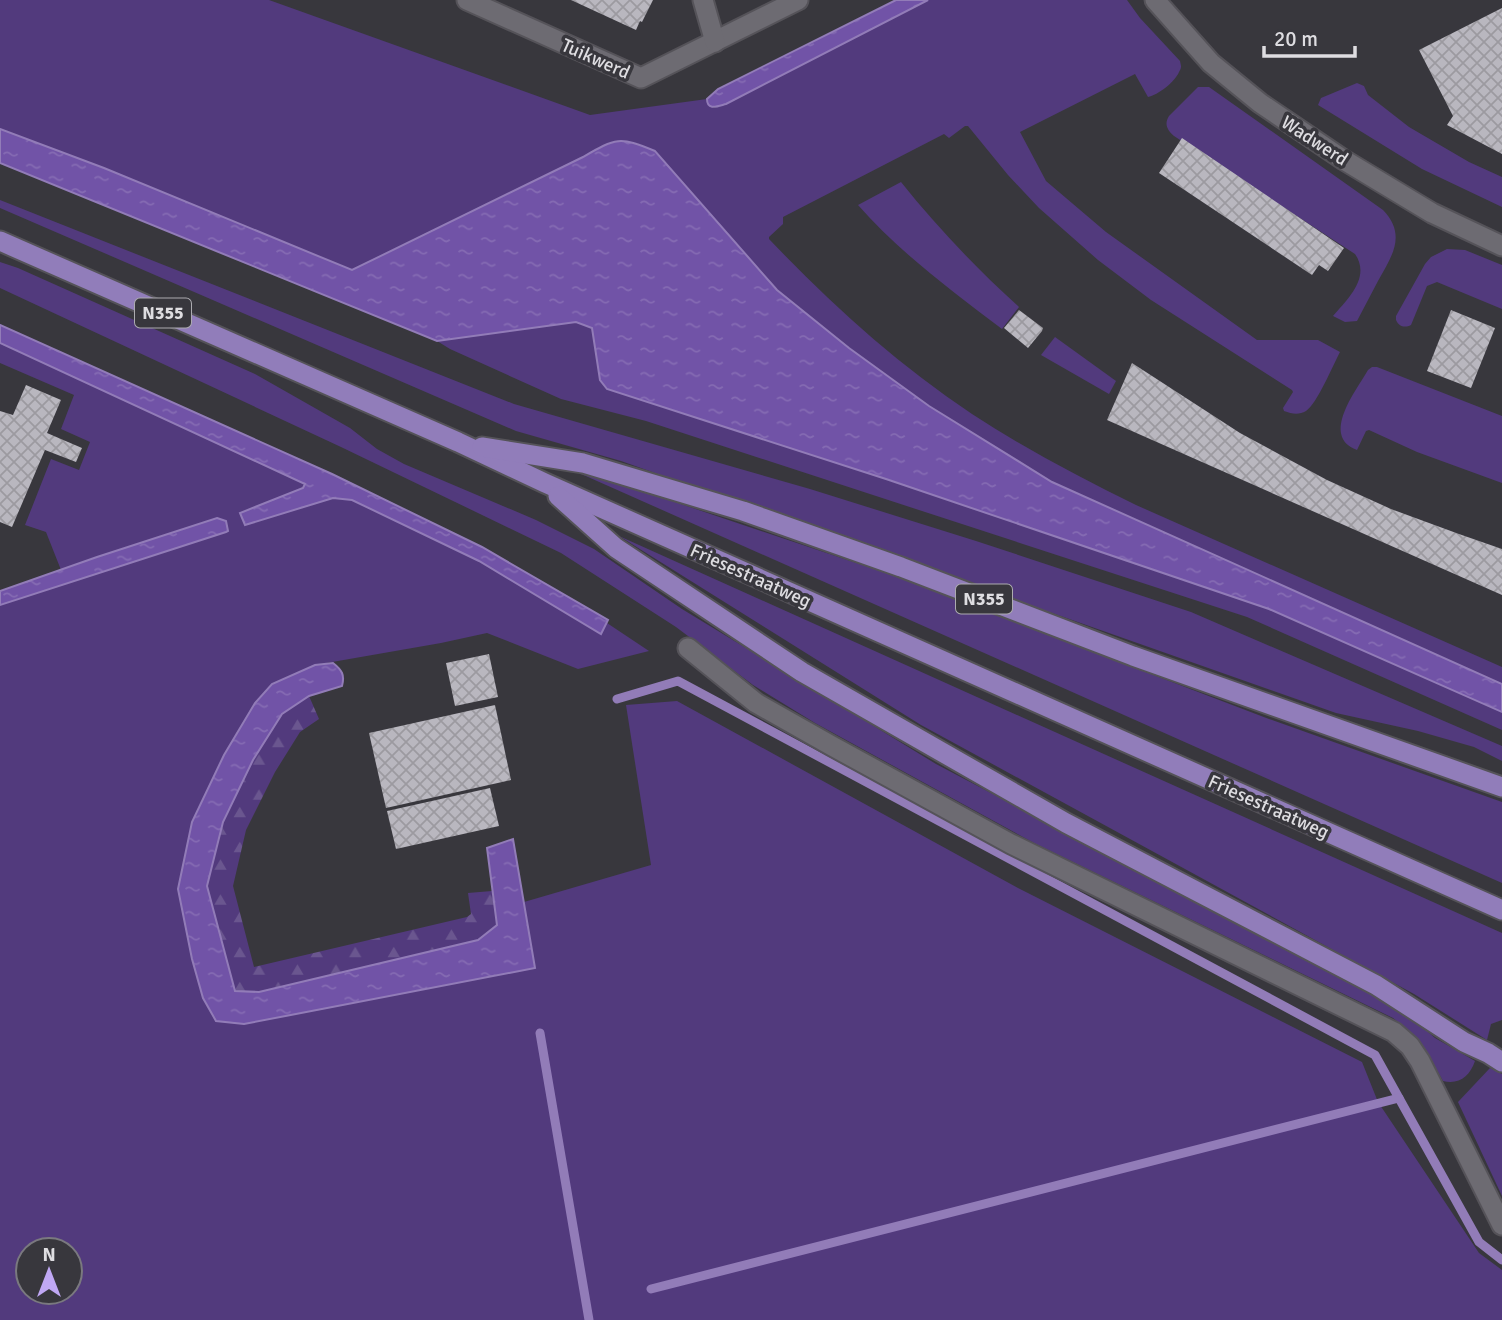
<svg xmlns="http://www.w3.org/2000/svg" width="1502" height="1320" font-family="Signika,sans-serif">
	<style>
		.green { fill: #523a7d; fill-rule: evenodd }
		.forest { fill: url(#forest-firs) }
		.water { fill: url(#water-ripples); stroke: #927cb8; stroke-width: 2 }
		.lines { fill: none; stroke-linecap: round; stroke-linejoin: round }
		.stream { stroke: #927cb8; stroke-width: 9 }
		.building { fill: url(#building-cross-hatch) }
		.minor-casing { stroke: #555359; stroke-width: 23 }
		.primary-casing { stroke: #555359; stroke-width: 23 }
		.minor { stroke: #6d6b72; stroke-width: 19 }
		.primary { stroke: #917dba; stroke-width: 19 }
		.labels { text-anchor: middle; stroke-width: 7; stroke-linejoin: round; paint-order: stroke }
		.shield { fill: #38373d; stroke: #acabb0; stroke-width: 2 }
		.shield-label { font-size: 18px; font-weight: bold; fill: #dedde1 }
		.street-label { font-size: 19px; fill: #dedde1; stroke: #38373d }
	</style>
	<defs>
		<pattern id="forest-firs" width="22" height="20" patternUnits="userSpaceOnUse" patternTransform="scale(1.75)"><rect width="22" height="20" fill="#523a7d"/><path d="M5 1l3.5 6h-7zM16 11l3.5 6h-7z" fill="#6a568f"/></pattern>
		<pattern id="water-ripples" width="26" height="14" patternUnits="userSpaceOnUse" patternTransform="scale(1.75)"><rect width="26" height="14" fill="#7153a7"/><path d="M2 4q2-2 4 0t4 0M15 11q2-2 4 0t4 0" fill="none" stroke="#856bb3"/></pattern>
		<pattern id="building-cross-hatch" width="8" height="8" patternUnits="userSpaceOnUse" patternTransform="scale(1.75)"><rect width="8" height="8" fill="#b9b7bf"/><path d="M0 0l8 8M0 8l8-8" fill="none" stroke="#9c9aa0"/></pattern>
	</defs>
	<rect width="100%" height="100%" fill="#38373d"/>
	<!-- green -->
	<g class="green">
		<path d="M 0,0 L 269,0 L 590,115 L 707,99 L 707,102 L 714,108 L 726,104 L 928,0 L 1127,0 L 1140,18 L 1180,61 C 1181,66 1182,67 1179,72 C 1175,82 1158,95 1148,97 L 1135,74 L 1020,132 L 1046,181 L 1106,232 L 1257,340 L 1318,340 L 1340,352 C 1333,365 1317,404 1306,411 C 1299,415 1292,414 1284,411 L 1283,408 L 1293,392 L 1292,390 L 1151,300 L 1098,260 L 1039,208 L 1008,175 L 968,126 L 965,126 L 949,138 L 944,134 L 783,217 L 783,224 L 769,237 L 769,239 C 831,304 897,364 972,414 C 1024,448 1079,477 1136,505 L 1502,667 L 1502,684 L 1052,482 L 929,406 L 849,348 L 777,290 L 655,151 L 636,143 L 604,145 L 583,157 L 352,270 L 104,168 L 0,129 Z"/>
		<path d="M 1357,83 L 1364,86 L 1368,95 L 1409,127 L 1469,162 L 1502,177 L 1502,207 L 1422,169 L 1318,105 L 1321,98 Z"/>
		<path d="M 1198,87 L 1209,87 L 1383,210 C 1407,235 1392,256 1378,281 C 1371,294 1364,308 1357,321 L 1345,322 L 1333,316 C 1348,299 1371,277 1355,254 L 1174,136 C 1167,130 1164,124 1169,116 Z"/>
		<path d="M 901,182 C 937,227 976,268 1019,307 L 1002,329 C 952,291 899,252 858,205 Z"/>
		<path d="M 0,200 L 514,404 L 810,489 L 976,541 L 1191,612 L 1502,746 L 1502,761 L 1474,747 L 1418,731 L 1336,713 L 621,461 L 516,431 L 0,208 Z"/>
		<path d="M 1447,249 L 1465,250 L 1502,265 L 1502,309 L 1437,282 L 1427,286 L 1411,325 C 1405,328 1399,327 1396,320 L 1396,316 L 1425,264 L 1431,257 Z"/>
		<path d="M 0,262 L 18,268 L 255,374 L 350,428 L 377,449 L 404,464 L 536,520 L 594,549 L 682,609 L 936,764 L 1374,995 L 1412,1018 L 1435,1038 L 1475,1061 C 1470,1076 1459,1085 1443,1081 C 1429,1055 1417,1036 1393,1018 L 1034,843 L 815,723 L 753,685 L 676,627 L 561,553 L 341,447 L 0,288 Z"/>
		<path d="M 576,321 L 592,328 L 600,380 L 607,389 L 886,479 L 1269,609 L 1502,712 L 1502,730 L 1247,617 L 646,421 L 561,399 L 450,349 L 437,341 Z"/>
		<path d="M 1055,337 L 1116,381 L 1109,394 L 1041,355 Z"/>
		<path d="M 0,343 L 305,484 L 304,488 L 245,525 L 333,498 L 352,500 L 479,561 L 600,633 L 607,623 L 649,651 L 578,669 L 487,633 L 441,643 L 315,665 L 272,684 L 255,703 L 224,755 L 192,822 L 192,959 L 203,998 L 216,1020 L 535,968 L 524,902 L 651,865 L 626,705 L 677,701 L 1018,888 L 1362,1062 L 1378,1102 L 1479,1253 L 1502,1270 L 1502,1320 L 0,1320 L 0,605 L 228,531 L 226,521 L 217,518 L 61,570 L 46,532 L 25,525 L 51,459 L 79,470 L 90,442 L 61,429 L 74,395 L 0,363 ZM 28,1250 L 70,1250 L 70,1292 L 28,1292 Z"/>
		<path d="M 1372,367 L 1377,367 L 1502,416 L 1502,483 L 1417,452 L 1369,430 L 1366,431 L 1357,450 C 1320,436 1356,391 1368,370 Z"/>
		<path d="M 579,473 L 666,499 L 889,574 L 1269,719 L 1502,802 L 1502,883 Z"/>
		<path d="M 619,536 L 1502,933 L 1502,1020 L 1491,1024 L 1487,1040 L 1414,994 L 921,725 Z"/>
		<path d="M 1490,1068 L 1502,1074 L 1502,1196 L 1458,1102 Z"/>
	</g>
	<!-- forest -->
	<path class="forest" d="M 309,696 L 319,719 L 300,732 L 275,772 L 246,830 L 233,886 L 254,967 L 467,917 L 471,914 L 468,893 L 492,891 L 497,925 L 478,940 L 258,992 L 235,992 L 207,886 L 223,822 L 253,760 L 282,714 Z"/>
	<!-- water -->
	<g class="water">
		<path d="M 896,0 L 928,0 L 726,104 C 718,106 707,111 707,99 L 718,89 Z"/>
		<path d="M 0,129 L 104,168 L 352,270 L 583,157 C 616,138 619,136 655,151 L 777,290 L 849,348 L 929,406 L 1052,482 L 1502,684 L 1502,712 L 1269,609 L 886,479 L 607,389 L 600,380 L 592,328 L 576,322 L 437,341 L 0,163 Z"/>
		<path d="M 0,325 L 332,474 L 482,547 L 608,620 L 601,634 L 479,561 L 352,500 L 333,498 L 245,525 L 240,513 L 303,488 L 305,484 L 0,343 Z"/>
		<path d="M 217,518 L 226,521 L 228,531 L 226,532 L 0,605 L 0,591 L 97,557 Z"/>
		<path d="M 333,663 C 342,670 345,675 342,686 L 309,696 L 282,714 L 253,760 L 223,822 L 207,886 L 235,991 L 259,992 L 478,940 L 497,925 L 487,848 L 513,839 L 535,968 L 244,1024 L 216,1021 L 203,998 L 192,959 L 178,889 L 192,822 L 224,755 L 255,703 L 272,684 L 315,665 Z"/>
	</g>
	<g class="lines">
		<!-- stream -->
		<g class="stream">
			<path d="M 617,699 L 678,681 L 1375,1055 L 1479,1242 L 1502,1260"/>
			<path d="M 540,1033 L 589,1320"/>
			<path d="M 651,1289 L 1399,1098"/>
		</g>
	</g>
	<!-- building -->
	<g class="building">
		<path d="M 571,0 L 653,0 L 642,22 L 640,21 L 636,30 Z"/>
		<path d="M 1502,8 L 1502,154 L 1447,125 L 1453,116 L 1419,50 Z"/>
		<path d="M 1182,138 L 1344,248 L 1328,271 L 1319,265 L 1312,275 L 1159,173 Z"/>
		<path d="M 1019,310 L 1043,328 L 1042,331 L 1028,348 L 1004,328 Z"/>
		<path d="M 1451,310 L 1495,328 L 1471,388 L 1427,371 Z"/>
		<path d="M 1132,363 L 1240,433 L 1327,480 L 1391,509 L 1459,534 L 1502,549 L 1502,595 L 1107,420 Z"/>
		<path d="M 26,385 L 61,400 L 47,433 L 82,448 L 76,462 L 45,450 L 12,527 L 0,522 L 0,411 L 13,415 Z"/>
		<path d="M 489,654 L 498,697 L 455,706 L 446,663 Z"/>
		<path d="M 495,705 L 511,780 L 386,808 L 369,733 Z"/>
		<path d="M 490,788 L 499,826 L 396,849 L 387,811 Z"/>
	</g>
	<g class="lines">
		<!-- minor casing -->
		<g class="minor-casing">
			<g id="minor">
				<path d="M 467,0 L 641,78 L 798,0"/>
				<path d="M 703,0 L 715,42"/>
				<path d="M 1155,0 L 1211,63 L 1260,103 L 1344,160 L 1432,213 L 1502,246"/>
				<path d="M 688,648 L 756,703 L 832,746 L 1011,844 L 1394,1032 L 1410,1046 L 1420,1061 L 1502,1225"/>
			</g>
		</g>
		<!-- primary casing -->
		<g class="primary-casing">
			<g id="primary">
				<path d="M 0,241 L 458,442 L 545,483 L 1502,910"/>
				<path d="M 482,447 L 583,463 L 743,511 L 901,567 L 1133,656 L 1502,787"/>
				<path d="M 558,496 L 616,548 L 802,672 L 1066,823 L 1376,985 L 1464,1042 L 1488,1053 L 1502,1062"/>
			</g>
		</g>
		<!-- minor -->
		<use href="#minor" class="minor"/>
		<!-- primary -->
		<use href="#primary" class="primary"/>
	</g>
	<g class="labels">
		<!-- shield labels -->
		<g class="shield">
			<rect x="135" y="298.5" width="56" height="29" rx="5"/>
			<rect x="956" y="584.5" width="56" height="29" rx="5"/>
		</g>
		<g class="shield-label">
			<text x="163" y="319">N355</text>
			<text x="984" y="605">N355</text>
		</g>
		<!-- street labels -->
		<g class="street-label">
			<text transform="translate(596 58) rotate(24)" y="7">Tuikwerd</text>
			<text transform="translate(1315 140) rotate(33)" y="7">Wadwerd</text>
			<text transform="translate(751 575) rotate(24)" y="7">Friesestraatweg</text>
			<text transform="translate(1269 806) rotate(24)" y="7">Friesestraatweg</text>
		</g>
	</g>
	<!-- north arrow -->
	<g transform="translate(49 1271)"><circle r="33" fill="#38373d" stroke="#7a797f" stroke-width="2"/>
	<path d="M0-5L12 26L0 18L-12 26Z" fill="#c0a8f4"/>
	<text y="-10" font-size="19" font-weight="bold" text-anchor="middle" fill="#dedde1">N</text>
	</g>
	<!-- scale -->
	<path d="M1264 46v10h91v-10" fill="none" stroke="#dedde1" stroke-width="3.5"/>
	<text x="1274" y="46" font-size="21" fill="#dedde1" stroke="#38373d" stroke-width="5" paint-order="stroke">20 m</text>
</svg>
